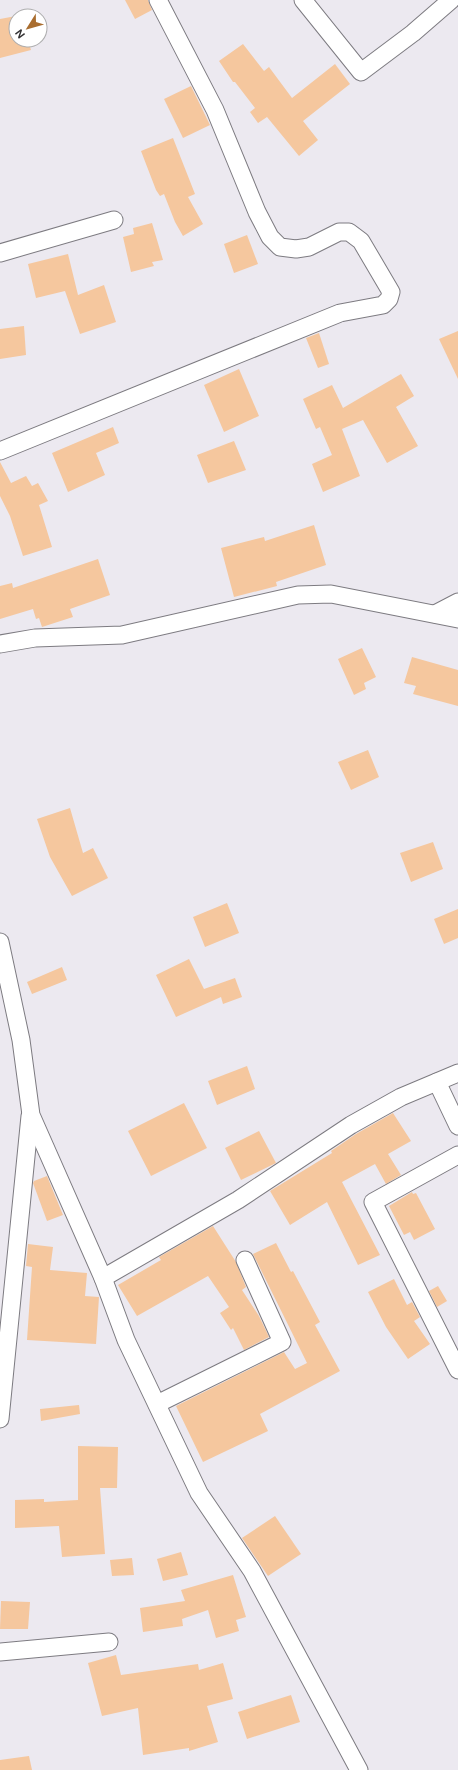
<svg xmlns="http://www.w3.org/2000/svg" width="458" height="1770" font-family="'DM Sans',sans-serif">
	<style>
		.building { fill: #f5c79e }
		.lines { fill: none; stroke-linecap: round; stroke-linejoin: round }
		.minor-casing { stroke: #7d7b81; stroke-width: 19 }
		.minor { stroke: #fff; stroke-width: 17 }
	</style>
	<rect width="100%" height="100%" fill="#ece9f0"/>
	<!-- building -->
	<g class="building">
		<path d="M 125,0 L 148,0 L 152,10 L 135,19 Z"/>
		<path d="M 16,16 L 16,40 L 28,40 L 31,50 L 0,58 L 0,19 Z"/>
		<path d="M 243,44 L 264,71 L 269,67 L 292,98 L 335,64 L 350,84 L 303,121 L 318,140 L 299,156 L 267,117 L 258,123 L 250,112 L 255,108 L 235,82 L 233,82 L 219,61 Z"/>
		<path d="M 191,86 L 210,125 L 183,138 L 164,99 Z"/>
		<path d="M 173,138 L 195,194 L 188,197 L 203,224 L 183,236 L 175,222 L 164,194 L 160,196 L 156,190 L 141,151 Z"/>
		<path d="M 152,223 L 163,260 L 152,262 L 154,266 L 131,272 L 123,237 L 134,234 L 133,228 Z"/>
		<path d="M 247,235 L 258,264 L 234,273 L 224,244 Z"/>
		<path d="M 68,254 L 78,295 L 104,285 L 116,322 L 80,334 L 65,291 L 36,298 L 28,264 Z"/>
		<path d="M 24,326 L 26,355 L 0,359 L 0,329 Z"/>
		<path d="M 458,331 L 458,379 L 439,339 Z"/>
		<path d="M 319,333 L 329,364 L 318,368 L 306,338 Z"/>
		<path d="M 239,369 L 259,416 L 224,432 L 204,385 Z"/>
		<path d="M 401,374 L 414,396 L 396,407 L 418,446 L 387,463 L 363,420 L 342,429 L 360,476 L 323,492 L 312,464 L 332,455 L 320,427 L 316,429 L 303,399 L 332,385 L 343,408 Z"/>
		<path d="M 113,427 L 119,443 L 96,453 L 105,475 L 68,492 L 52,453 Z"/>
		<path d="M 234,441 L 246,470 L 208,483 L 197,455 Z"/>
		<path d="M 0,462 L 11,483 L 26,476 L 32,486 L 38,483 L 48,501 L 39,505 L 52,547 L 23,556 L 10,516 L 0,496 Z"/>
		<path d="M 314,525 L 326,565 L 276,582 L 277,586 L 234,597 L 221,548 L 264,537 L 265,541 Z"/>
		<path d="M 98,559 L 110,595 L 70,609 L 73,617 L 42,627 L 39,618 L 36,619 L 33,609 L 0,619 L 0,586 L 12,583 L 13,588 Z"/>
		<path d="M 362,648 L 376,677 L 364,683 L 366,689 L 354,695 L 338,659 Z"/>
		<path d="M 412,657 L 458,670 L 458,706 L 413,694 L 416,686 L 404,683 Z"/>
		<path d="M 368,750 L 379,777 L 351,790 L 338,762 Z"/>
		<path d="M 70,808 L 83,853 L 93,848 L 108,878 L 72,896 L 50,857 L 37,819 Z"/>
		<path d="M 433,842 L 443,869 L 411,882 L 400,853 Z"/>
		<path d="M 227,903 L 239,933 L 205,947 L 193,917 Z"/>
		<path d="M 458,909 L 458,938 L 444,944 L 434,919 Z"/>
		<path d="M 189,959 L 204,989 L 235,978 L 242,997 L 223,1004 L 221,997 L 176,1017 L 156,975 Z"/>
		<path d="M 62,967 L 67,980 L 32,994 L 27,982 Z"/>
		<path d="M 247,1066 L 255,1089 L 217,1105 L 208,1081 Z"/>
		<path d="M 184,1103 L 207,1148 L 151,1176 L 128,1131 Z"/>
		<path d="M 393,1113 L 411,1141 L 388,1154 L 401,1175 L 386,1184 L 375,1164 L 342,1182 L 380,1255 L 358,1265 L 327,1202 L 290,1225 L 270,1191 L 332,1153 L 331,1151 L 356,1134 Z"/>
		<path d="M 259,1131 L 276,1163 L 241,1180 L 225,1148 Z"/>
		<path d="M 47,1176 L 63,1215 L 47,1221 L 33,1183 L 34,1181 Z"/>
		<path d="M 412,1192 L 413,1194 L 416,1193 L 435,1229 L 414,1240 L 410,1232 L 404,1235 L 389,1206 Z"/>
		<path d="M 213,1226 L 236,1262 L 246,1287 L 242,1290 L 259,1316 L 269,1337 L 244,1350 L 233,1328 L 231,1330 L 220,1313 L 229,1307 L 208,1276 L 137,1316 L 118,1285 L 161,1260 L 159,1257 Z"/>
		<path d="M 276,1243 L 291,1272 L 293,1271 L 320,1322 L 315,1325 L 340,1371 L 260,1414 L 268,1431 L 203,1462 L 176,1406 L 284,1352 L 295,1369 L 307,1363 L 253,1254 Z"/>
		<path d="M 28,1244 L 53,1247 L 50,1270 L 87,1273 L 85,1296 L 99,1297 L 96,1344 L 27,1340 L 32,1267 L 26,1266 Z"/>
		<path d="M 394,1279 L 407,1305 L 412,1302 L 420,1317 L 414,1321 L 430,1344 L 408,1359 L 386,1327 L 368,1292 Z"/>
		<path d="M 438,1286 L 447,1301 L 437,1307 L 429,1291 Z"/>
		<path d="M 79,1405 L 80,1414 L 41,1421 L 40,1409 Z"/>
		<path d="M 78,1446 L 118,1447 L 117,1488 L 100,1488 L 105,1554 L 62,1557 L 59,1526 L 15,1528 L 15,1500 L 44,1499 L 44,1502 L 78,1500 Z"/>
		<path d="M 275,1516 L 301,1554 L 268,1576 L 242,1538 Z"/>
		<path d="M 181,1552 L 188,1575 L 163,1581 L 157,1559 Z"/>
		<path d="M 132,1558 L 134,1575 L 112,1576 L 110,1560 Z"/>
		<path d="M 233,1575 L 246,1617 L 236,1620 L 239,1631 L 216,1638 L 208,1610 L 182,1619 L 183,1626 L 143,1632 L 140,1608 L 185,1601 L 181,1590 Z"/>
		<path d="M 1,1601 L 30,1602 L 28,1629 L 0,1629 Z"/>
		<path d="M 116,1655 L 121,1675 L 198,1664 L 199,1670 L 223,1663 L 233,1699 L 207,1706 L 218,1742 L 189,1751 L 189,1748 L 143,1755 L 138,1708 L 102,1716 L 88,1663 Z"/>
		<path d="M 291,1695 L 300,1722 L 247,1739 L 238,1712 Z"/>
		<path d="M 29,1756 L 32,1770 L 0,1770 L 0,1760 Z"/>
	</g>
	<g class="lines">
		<!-- minor casing -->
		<g class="minor-casing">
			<g id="minor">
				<path d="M 303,0 L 361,72 L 413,33 L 451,0"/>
				<path d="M 0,253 L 114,220"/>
				<path d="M 0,451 L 340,313 L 383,305 L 389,299 L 391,292 L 361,241 L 349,232 L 339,232 L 309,247 L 296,249 L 280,247 L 270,237 L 257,212 L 215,110 L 158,0"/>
				<path d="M 435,614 L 458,602"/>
				<path d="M 0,644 L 35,638 L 122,635 L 298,595 L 331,594 L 458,619"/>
				<path d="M 0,942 L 21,1040 L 31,1115 L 103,1278 L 126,1340 L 199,1493 L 252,1571 L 359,1770"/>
				<path d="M 437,1082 L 458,1126"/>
				<path d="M 458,1155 L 373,1202 L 458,1370"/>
				<path d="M 103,1278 L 238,1200 L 351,1125 L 401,1097 L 458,1073"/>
				<path d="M 157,1404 L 282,1342 L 245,1260"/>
				<path d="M 0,1419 L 30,1116"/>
				<path d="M 0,1652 L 109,1642"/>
			</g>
		</g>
		<!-- minor -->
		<use href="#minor" class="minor"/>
	</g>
	<!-- north arrow -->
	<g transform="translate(28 28) rotate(233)"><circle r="19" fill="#ffffff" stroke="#adadae"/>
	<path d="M0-3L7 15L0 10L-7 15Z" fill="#a96d2f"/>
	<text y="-6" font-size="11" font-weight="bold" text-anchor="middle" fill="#333234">N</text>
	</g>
</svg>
